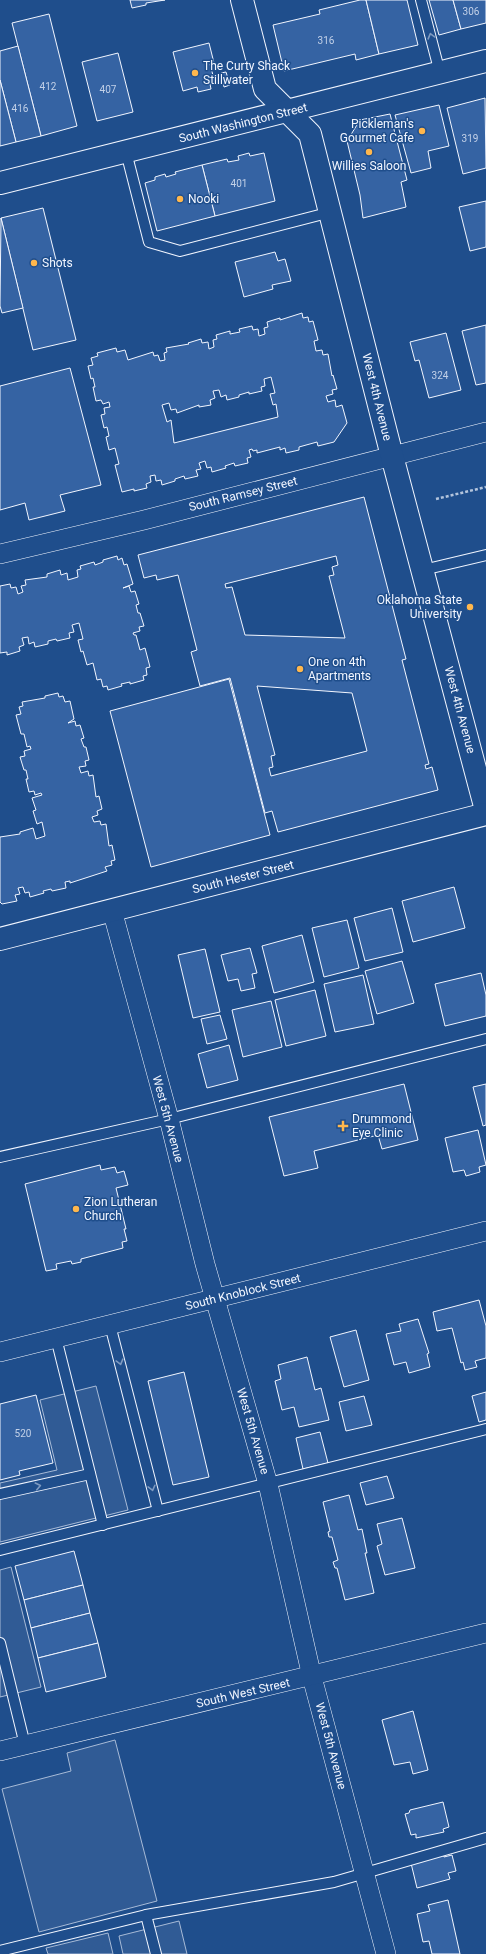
<svg xmlns="http://www.w3.org/2000/svg" width="486" height="1954" font-family="Roboto,sans-serif">
	<style>
		.built { fill: #305b95; stroke: #a8bbd7 }
		.building { fill: #3563a3; stroke: #f2f6ff; fill-rule: evenodd }
		.lines { fill: none; stroke-linecap: round; stroke-linejoin: round }
		.lane-casing { stroke: #f2f6ff; stroke-width: 12 }
		.street-casing { stroke: #f2f6ff; stroke-width: 20 }
		.secondary-casing { stroke: #f2f6ff; stroke-width: 24 }
		.path { stroke: #b3c4dc; stroke-width: 2.5; stroke-dasharray: 3 2; stroke-linecap: butt }
		.lane { stroke: #1f4e8c; stroke-width: 10 }
		.street { stroke: #1f4e8c; stroke-width: 19 }
		.secondary { stroke: #1f4e8c; stroke-width: 22 }
		.oneway { stroke: #7e9ac0 }
		.poi-dot { fill: #ffb74d; stroke: #1f4e8c; stroke-width: 1.5 }
		.labels { text-anchor: middle; stroke-width: 3; stroke-linejoin: round; paint-order: stroke }
		.number-label { font-size: 10px; fill: #c3d1e8 }
		.poi-label { font-size: 12px; fill: #f2f6ff; stroke: #1f4e8c; text-anchor: start }
		.street-label { font-size: 12px; fill: #f2f6ff; stroke: #1f4e8c }
	</style>
	<rect width="100%" height="100%" fill="#1f4e8c"/>
	<!-- built -->
	<g class="built">
		<path d="M 96,1386 L 128,1510 L 0,1542 L 0,1483 L 57,1470 L 40,1400 Z"/>
		<path d="M 11,1567 L 41,1687 L 0,1697 L 0,1570 Z"/>
		<path d="M 115,1740 L 157,1901 L 39,1932 L 2,1789 L 71,1771 L 67,1753 Z"/>
		<path d="M 179,1921 L 187,1954 L 123,1954 L 119,1936 Z"/>
		<path d="M 108,1933 L 113,1954 L 48,1954 L 46,1948 Z"/>
	</g>
	<!-- building -->
	<g class="building">
		<path d="M 130,0 L 165,0 L 146,3 L 146,5 L 132,8 Z"/>
		<path d="M 360,0 L 366,0 L 379,54 L 356,60 L 355,54 L 284,71 L 273,25 L 320,14 L 319,10 Z"/>
		<path d="M 366,0 L 407,0 L 418,45 L 379,54 Z"/>
		<path d="M 429,0 L 453,0 L 461,29 L 439,35 Z"/>
		<path d="M 453,0 L 486,0 L 486,23 L 461,29 Z"/>
		<path d="M 49,14 L 77,126 L 41,136 L 12,23 Z"/>
		<path d="M 209,43 L 214,63 L 210,64 L 215,83 L 210,84 L 211,89 L 198,92 L 197,87 L 183,91 L 173,52 Z"/>
		<path d="M 18,46 L 41,136 L 16,142 L 0,80 L 0,51 Z"/>
		<path d="M 118,53 L 133,112 L 97,121 L 82,62 Z"/>
		<path d="M 226,72 L 230,85 L 224,87 L 221,73 Z"/>
		<path d="M 0,80 L 16,142 L 0,146 Z"/>
		<path d="M 485,98 L 486,168 L 463,174 L 447,108 Z"/>
		<path d="M 439,105 L 449,146 L 428,151 L 431,168 L 411,173 L 395,115 Z"/>
		<path d="M 390,114 L 407,180 L 401,182 L 406,207 L 363,218 L 360,195 L 347,141 L 360,120 Z"/>
		<path d="M 249,153 L 250,156 L 264,153 L 275,201 L 215,216 L 202,165 L 227,159 L 228,162 L 239,160 L 238,156 Z"/>
		<path d="M 202,165 L 215,216 L 157,231 L 145,183 L 155,180 L 155,177 L 165,174 L 166,177 L 176,174 L 175,172 Z"/>
		<path d="M 486,201 L 486,247 L 470,251 L 459,207 Z"/>
		<path d="M 43,208 L 76,340 L 33,350 L 1,218 Z"/>
		<path d="M 1,218 L 23,308 L 2,313 L 0,306 Z"/>
		<path d="M 275,252 L 278,261 L 285,259 L 291,281 L 272,285 L 273,289 L 244,297 L 235,262 Z"/>
		<path d="M 302,313 L 303,318 L 308,317 L 309,322 L 313,321 L 318,340 L 314,341 L 316,351 L 322,350 L 323,355 L 328,354 L 332,376 L 333,375 L 337,389 L 332,390 L 333,394 L 326,396 L 328,402 L 335,400 L 336,407 L 342,405 L 347,423 L 334,442 L 318,446 L 317,442 L 299,447 L 299,450 L 286,453 L 285,448 L 280,450 L 280,447 L 257,453 L 257,450 L 253,451 L 252,449 L 249,450 L 251,457 L 247,458 L 248,463 L 235,466 L 234,463 L 225,466 L 226,468 L 212,472 L 211,467 L 207,468 L 205,461 L 199,463 L 201,469 L 196,470 L 198,476 L 185,479 L 184,476 L 175,479 L 175,481 L 162,485 L 161,480 L 156,481 L 155,475 L 150,476 L 151,482 L 146,484 L 147,488 L 134,491 L 134,489 L 122,492 L 115,465 L 119,464 L 115,448 L 109,450 L 106,437 L 109,436 L 107,427 L 104,428 L 101,415 L 105,414 L 104,408 L 110,407 L 109,402 L 103,404 L 101,400 L 96,401 L 93,387 L 95,387 L 93,378 L 91,379 L 88,366 L 93,365 L 91,358 L 98,356 L 97,353 L 116,348 L 117,352 L 125,350 L 128,360 L 153,352 L 154,356 L 158,355 L 160,361 L 165,360 L 164,353 L 167,352 L 166,348 L 189,344 L 188,343 L 201,339 L 202,343 L 208,342 L 209,349 L 214,347 L 213,340 L 217,339 L 216,335 L 230,331 L 230,334 L 240,332 L 239,329 L 252,326 L 253,330 L 258,329 L 259,336 L 265,334 L 264,328 L 268,327 L 267,322 L 280,318 L 280,320 ZM 271,377 L 275,393 L 270,394 L 273,405 L 276,404 L 278,417 L 174,443 L 171,420 L 167,422 L 162,405 L 169,403 L 171,410 L 176,409 L 177,413 L 199,405 L 199,407 L 211,405 L 210,400 L 215,398 L 213,391 L 219,390 L 221,397 L 226,395 L 227,400 L 239,397 L 239,395 L 249,392 L 249,394 L 262,391 L 261,387 L 265,386 L 264,379 Z"/>
		<path d="M 486,325 L 486,383 L 476,385 L 462,331 Z"/>
		<path d="M 446,333 L 461,390 L 429,398 L 419,360 L 415,361 L 410,342 Z"/>
		<path d="M 70,368 L 101,485 L 60,495 L 65,511 L 29,520 L 25,503 L 0,510 L 0,386 Z"/>
		<path d="M 364,497 L 406,659 L 402,660 L 429,764 L 425,765 L 426,769 L 432,767 L 438,790 L 278,832 L 272,811 L 265,813 L 230,678 L 200,686 L 191,652 L 197,650 L 178,575 L 157,580 L 156,575 L 144,578 L 138,555 ZM 336,556 L 338,565 L 332,567 L 334,575 L 329,576 L 345,638 L 245,635 L 232,587 L 226,588 L 225,584 ZM 257,686 L 352,693 L 367,751 L 271,776 L 269,768 L 273,767 L 271,756 L 275,755 Z"/>
		<path d="M 117,556 L 118,560 L 122,558 L 124,565 L 127,564 L 133,584 L 123,588 L 129,586 L 131,592 L 135,591 L 139,604 L 136,605 L 138,613 L 140,613 L 144,626 L 139,627 L 140,631 L 133,633 L 134,635 L 136,635 L 140,650 L 145,648 L 150,667 L 146,668 L 147,675 L 143,676 L 144,680 L 130,684 L 130,682 L 121,684 L 122,686 L 108,690 L 107,686 L 103,687 L 101,679 L 97,680 L 93,663 L 87,665 L 83,651 L 81,652 L 78,640 L 83,639 L 79,623 L 72,625 L 74,632 L 69,633 L 70,638 L 57,641 L 56,639 L 48,641 L 48,644 L 35,647 L 34,642 L 29,644 L 28,637 L 22,638 L 24,645 L 19,647 L 20,651 L 7,655 L 7,652 L 0,653 L 0,586 L 10,584 L 11,588 L 16,587 L 18,594 L 23,592 L 21,586 L 26,585 L 25,580 L 47,577 L 47,574 L 60,570 L 61,575 L 67,573 L 68,580 L 78,577 L 77,570 L 81,569 L 80,566 L 94,562 L 95,565 L 103,562 L 103,560 Z"/>
		<path d="M 229,679 L 270,835 L 151,867 L 110,711 Z"/>
		<path d="M 58,693 L 59,697 L 63,696 L 65,702 L 70,701 L 74,719 L 68,723 L 75,721 L 76,726 L 80,725 L 84,738 L 81,739 L 84,747 L 86,747 L 89,760 L 85,761 L 86,766 L 79,767 L 81,773 L 88,771 L 89,776 L 93,775 L 96,797 L 99,796 L 102,809 L 97,811 L 98,815 L 92,817 L 94,822 L 100,821 L 101,825 L 106,824 L 109,846 L 112,845 L 115,860 L 111,861 L 112,865 L 105,867 L 107,871 L 70,883 L 70,881 L 65,882 L 66,888 L 52,891 L 51,889 L 43,891 L 44,893 L 30,897 L 29,892 L 25,893 L 23,887 L 18,888 L 20,894 L 15,895 L 17,901 L 2,904 L 0,902 L 0,837 L 20,834 L 20,832 L 33,828 L 36,839 L 45,836 L 42,822 L 37,824 L 33,811 L 36,810 L 32,798 L 42,795 L 41,793 L 35,795 L 34,791 L 29,792 L 26,779 L 28,779 L 26,770 L 24,770 L 20,757 L 25,756 L 24,751 L 31,749 L 30,746 L 27,747 L 24,734 L 21,734 L 16,715 L 21,714 L 19,707 L 23,706 L 22,702 L 45,698 L 45,696 Z"/>
		<path d="M 454,887 L 465,928 L 413,942 L 402,901 Z"/>
		<path d="M 392,908 L 403,952 L 365,961 L 354,918 Z"/>
		<path d="M 347,920 L 359,968 L 324,977 L 312,928 Z"/>
		<path d="M 302,935 L 314,982 L 274,993 L 262,946 Z"/>
		<path d="M 250,948 L 257,973 L 252,974 L 255,988 L 241,991 L 238,979 L 228,981 L 221,955 Z"/>
		<path d="M 205,949 L 220,1012 L 193,1018 L 178,955 Z"/>
		<path d="M 402,961 L 414,1003 L 377,1014 L 365,971 Z"/>
		<path d="M 481,973 L 486,995 L 486,1016 L 445,1026 L 435,984 Z"/>
		<path d="M 363,975 L 374,1024 L 335,1032 L 324,984 Z"/>
		<path d="M 315,990 L 326,1036 L 286,1046 L 275,1000 Z"/>
		<path d="M 271,1001 L 282,1047 L 243,1057 L 232,1010 Z"/>
		<path d="M 220,1015 L 227,1039 L 207,1044 L 201,1019 Z"/>
		<path d="M 229,1045 L 238,1080 L 207,1088 L 198,1054 Z"/>
		<path d="M 404,1084 L 418,1140 L 382,1149 L 378,1135 L 314,1151 L 318,1168 L 284,1176 L 269,1117 Z"/>
		<path d="M 486,1084 L 486,1125 L 483,1126 L 473,1087 Z"/>
		<path d="M 478,1130 L 486,1165 L 479,1167 L 480,1172 L 466,1176 L 464,1170 L 453,1172 L 445,1138 Z"/>
		<path d="M 100,1165 L 101,1170 L 115,1167 L 117,1173 L 124,1171 L 128,1185 L 116,1188 L 126,1229 L 124,1229 L 127,1241 L 122,1242 L 123,1248 L 81,1259 L 81,1262 L 72,1264 L 71,1261 L 56,1264 L 57,1269 L 46,1271 L 25,1184 Z"/>
		<path d="M 479,1300 L 486,1326 L 486,1358 L 475,1361 L 477,1367 L 465,1370 L 463,1362 L 461,1363 L 452,1328 L 437,1331 L 433,1312 Z"/>
		<path d="M 418,1319 L 429,1353 L 427,1354 L 430,1367 L 409,1373 L 406,1362 L 394,1365 L 386,1334 L 401,1331 L 399,1324 Z"/>
		<path d="M 356,1330 L 369,1380 L 344,1387 L 330,1337 Z"/>
		<path d="M 307,1357 L 315,1390 L 321,1388 L 329,1420 L 299,1427 L 294,1407 L 282,1410 L 275,1381 L 281,1379 L 278,1365 Z"/>
		<path d="M 184,1372 L 209,1477 L 173,1485 L 148,1381 Z"/>
		<path d="M 486,1392 L 486,1420 L 479,1422 L 472,1396 Z"/>
		<path d="M 36,1395 L 53,1463 L 19,1471 L 20,1475 L 0,1480 L 0,1404 Z"/>
		<path d="M 364,1396 L 372,1425 L 346,1431 L 339,1402 Z"/>
		<path d="M 320,1432 L 328,1463 L 303,1469 L 296,1438 Z"/>
		<path d="M 387,1476 L 394,1498 L 366,1505 L 360,1483 Z"/>
		<path d="M 349,1495 L 358,1530 L 362,1529 L 367,1553 L 365,1553 L 374,1593 L 345,1600 L 337,1568 L 335,1568 L 333,1562 L 338,1560 L 332,1537 L 329,1537 L 328,1532 L 330,1531 L 323,1502 Z"/>
		<path d="M 402,1518 L 415,1568 L 385,1575 L 377,1546 L 382,1544 L 377,1524 Z"/>
		<path d="M 74,1551 L 83,1585 L 24,1600 L 15,1566 Z"/>
		<path d="M 83,1585 L 90,1613 L 31,1628 L 24,1600 Z"/>
		<path d="M 90,1613 L 98,1643 L 38,1658 L 31,1628 Z"/>
		<path d="M 98,1643 L 106,1677 L 46,1692 L 38,1658 Z"/>
		<path d="M 413,1711 L 428,1770 L 413,1774 L 410,1762 L 394,1765 L 382,1720 Z"/>
		<path d="M 443,1802 L 449,1827 L 443,1829 L 444,1832 L 416,1838 L 416,1834 L 411,1835 L 405,1814 L 409,1813 L 410,1810 Z"/>
		<path d="M 442,1850 L 444,1857 L 452,1855 L 456,1871 L 448,1873 L 450,1879 L 417,1888 L 410,1859 Z"/>
		<path d="M 448,1900 L 460,1954 L 432,1954 L 429,1941 L 423,1942 L 417,1914 L 430,1911 L 428,1905 Z"/>
	</g>
	<g class="lines">
		<!-- lane casing -->
		<g class="lane-casing">
			<g id="lane">
				<path d="M 421,0 L 440,73"/>
				<path d="M 126,152 L 149,242 L 180,251 L 331,212"/>
				<path d="M 423,570 L 486,555"/>
				<path d="M 0,1157 L 169,1119 L 486,1039"/>
				<path d="M 110,1325 L 158,1511"/>
				<path d="M 56,1338 L 103,1525"/>
				<path d="M 0,1494 L 90,1474"/>
				<path d="M 0,1550 L 486,1429"/>
				<path d="M 0,1643 L 25,1745"/>
				<path d="M 146,1915 L 156,1954"/>
				<path d="M 0,1951 L 146,1915 L 334,1882 L 486,1838"/>
			</g>
		</g>
		<!-- street casing -->
		<g class="street-casing">
			<g id="street">
				<path d="M 0,554 L 144,520 L 486,432"/>
				<path d="M 112,910 L 169,1119 L 205,1264 L 268,1484 L 312,1677 L 386,1954"/>
				<path d="M 0,1352 L 486,1231"/>
				<path d="M 0,1751 L 486,1633"/>
			</g>
		</g>
		<!-- secondary casing -->
		<g class="secondary-casing">
			<g id="secondary">
				<path d="M 242,0 L 265,89 L 310,134 L 392,456 L 486,810"/>
				<path d="M 0,183 L 486,61"/>
				<path d="M 0,939 L 486,814"/>
			</g>
		</g>
		<!-- path -->
		<path class="path" d="M 436,499 L 486,487"/>
		<!-- lane -->
		<use href="#lane" class="lane"/>
		<!-- street -->
		<use href="#street" class="street"/>
		<!-- secondary -->
		<use href="#secondary" class="secondary"/>
	</g>
	<!-- one-way arrows -->
	<defs><path id="oneway-chevron" d="M-2-3.5L2.5 0L-2 3.5" fill="none" stroke-width="1.6" stroke-linecap="round" stroke-linejoin="round"/></defs>
	<g class="oneway">
		<use href="#oneway-chevron" transform="translate(431 36) rotate(-105)"/>
		<use href="#oneway-chevron" transform="translate(120 1362) rotate(75)"/>
		<use href="#oneway-chevron" transform="translate(38 1486) rotate(-13)"/>
		<use href="#oneway-chevron" transform="translate(152 1488) rotate(76)"/>
	</g>
	<!-- markers -->
	<g class="poi-dot">
		<circle cx="195" cy="73" r="4"/>
		<circle cx="422" cy="131" r="4"/>
		<circle cx="369" cy="152" r="4"/>
		<circle cx="180" cy="199" r="4"/>
		<circle cx="34" cy="263" r="4"/>
		<circle cx="470" cy="607" r="4"/>
		<circle cx="300" cy="669" r="4"/>
		<path d="M341 1120h4v4h4v4h-4v4h-4v-4h-4v-4h4z"/>
		<circle cx="76" cy="1209" r="4"/>
	</g>
	<g class="labels">
		<!-- number labels -->
		<g class="number-label">
			<text x="471" y="15">306</text>
			<text x="326" y="44">316</text>
			<text x="48" y="90">412</text>
			<text x="108" y="93">407</text>
			<text x="20" y="112">416</text>
			<text x="470" y="142">319</text>
			<text x="239" y="187">401</text>
			<text x="440" y="379">324</text>
			<text x="23" y="1437">520</text>
		</g>
		<!-- poi labels -->
		<g class="poi-label">
			<text x="203" y="70">The Curty Shack<tspan x="203" dy="14">Stillwater</tspan></text>
			<text x="414" y="128" text-anchor="end">Pickleman's<tspan x="414" dy="14">Gourmet Cafe</tspan></text>
			<text x="369" y="170" text-anchor="middle">Willies Saloon</text>
			<text x="188" y="203">Nooki</text>
			<text x="42" y="267">Shots</text>
			<text x="462" y="604" text-anchor="end">Oklahoma State<tspan x="462" dy="14">University</tspan></text>
			<text x="308" y="666">One on 4th<tspan x="308" dy="14">Apartments</tspan></text>
			<text x="352" y="1123">Drummond<tspan x="352" dy="14">Eye Clinic</tspan></text>
			<text x="84" y="1206">Zion Lutheran<tspan x="84" dy="14">Church</tspan></text>
		</g>
		<!-- street labels -->
		<g class="street-label">
			<text transform="translate(243 123) rotate(-14)" y="4">South Washington Street</text>
			<text transform="translate(377 397) rotate(76)" y="4">West 4th Avenue</text>
			<text transform="translate(243 494) rotate(-14)" y="4">South Ramsey Street</text>
			<text transform="translate(460 710) rotate(75)" y="4">West 4th Avenue</text>
			<text transform="translate(243 877) rotate(-14)" y="4">South Hester Street</text>
			<text transform="translate(168 1119) rotate(75)" y="4">West 5th Avenue</text>
			<text transform="translate(243 1292) rotate(-14)" y="4">South Knoblock Street</text>
			<text transform="translate(253 1431) rotate(74)" y="4">West 5th Avenue</text>
			<text transform="translate(243 1693) rotate(-13)" y="4">South West Street</text>
			<text transform="translate(331 1746) rotate(75)" y="4">West 5th Avenue</text>
		</g>
	</g>
</svg>
